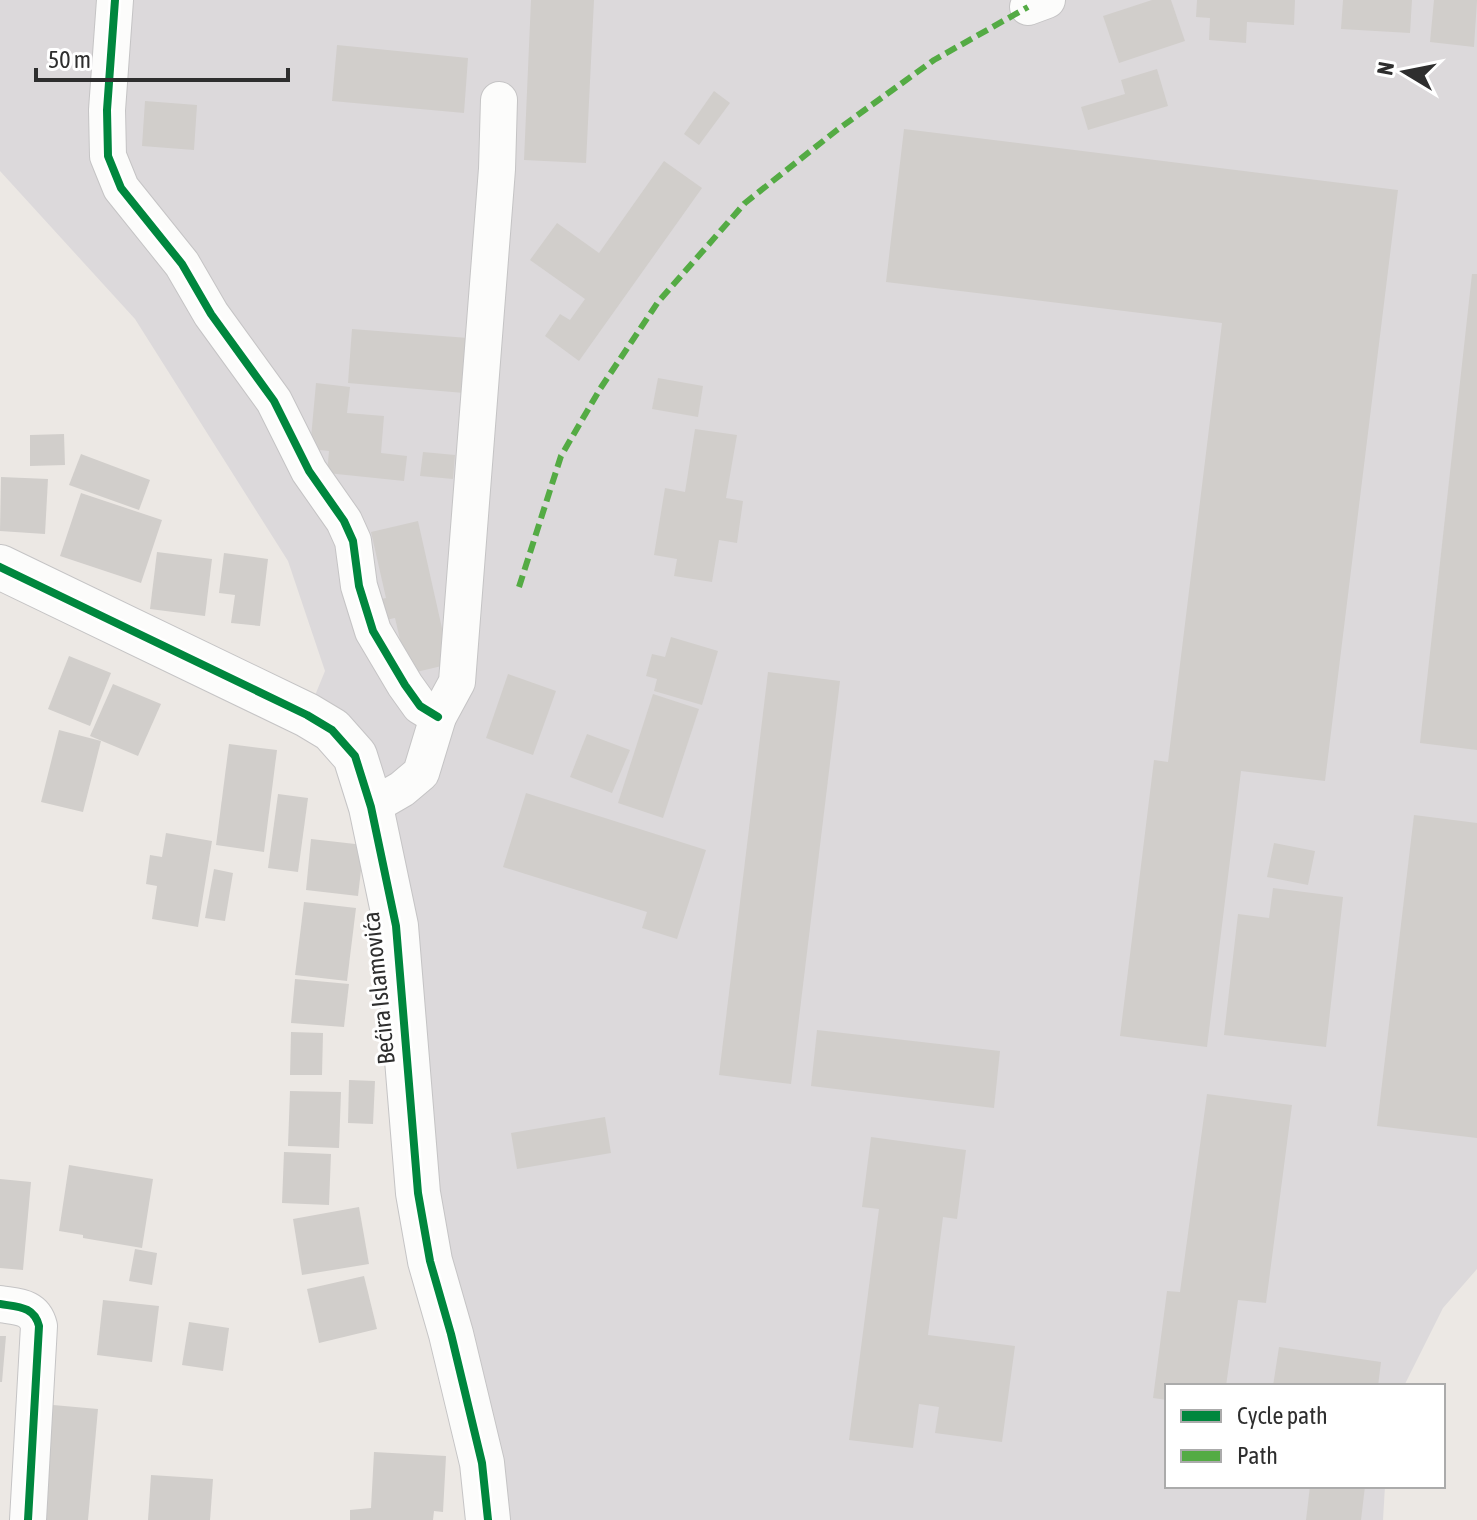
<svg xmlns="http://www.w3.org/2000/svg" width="1477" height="1520" font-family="'Asap Condensed',sans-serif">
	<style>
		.industrial { fill: #dcd9db }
		.building { fill: #d1cecb }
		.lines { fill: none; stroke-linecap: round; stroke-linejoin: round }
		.minor-casing { stroke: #c5c4c5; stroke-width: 38 }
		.tertiary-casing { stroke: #c5c4c5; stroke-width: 46 }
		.minor { stroke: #fcfcfb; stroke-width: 36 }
		.tertiary { stroke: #fcfcfb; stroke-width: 44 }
		.quiet { stroke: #54ab44; stroke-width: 6; stroke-dasharray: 12 6; stroke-linecap: butt }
		.cycleway-casing { stroke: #fff; stroke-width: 13 }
		.cycleway { stroke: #00873e; stroke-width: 8 }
		.labels { text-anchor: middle; stroke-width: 6; stroke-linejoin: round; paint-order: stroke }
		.street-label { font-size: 24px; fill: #2e2e2e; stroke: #fff }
	</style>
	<rect width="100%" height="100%" fill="#ece8e4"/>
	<!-- industrial -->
	<path class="industrial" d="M 0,0 L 1477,0 L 1477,1269 L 1443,1308 L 1404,1386 L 1167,1386 L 1167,1486 L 1385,1486 L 1383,1520 L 488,1520 L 371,807 L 307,715 L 325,671 L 288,561 L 135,319 L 0,171 Z"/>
	<!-- building -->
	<g class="building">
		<path d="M 531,0 L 594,0 L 586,163 L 524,160 Z"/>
		<path d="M 1152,0 L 1171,0 L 1185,41 L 1119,63 L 1103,16 Z"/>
		<path d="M 1197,0 L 1295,0 L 1294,25 L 1247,22 L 1246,43 L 1209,40 L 1210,18 L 1196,17 Z"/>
		<path d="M 1343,0 L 1412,0 L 1410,33 L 1341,29 Z"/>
		<path d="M 1434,0 L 1477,0 L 1474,47 L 1430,42 Z"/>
		<path d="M 337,45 L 468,58 L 464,113 L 332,101 Z"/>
		<path d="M 1157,69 L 1168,106 L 1088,130 L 1081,107 L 1125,94 L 1121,80 Z"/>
		<path d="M 714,91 L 730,103 L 699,145 L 684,134 Z"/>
		<path d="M 145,101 L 197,105 L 194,150 L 142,146 Z"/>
		<path d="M 904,129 L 1398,190 L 1325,781 L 1241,771 L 1207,1047 L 1120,1036 L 1154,760 L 1168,762 L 1222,323 L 886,282 Z"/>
		<path d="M 664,161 L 702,188 L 579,361 L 545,336 L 560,314 L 570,320 L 585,299 L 530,260 L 557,223 L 599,253 Z"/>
		<path d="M 1472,274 L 1477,274 L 1477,750 L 1420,743 Z"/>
		<path d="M 352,329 L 468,338 L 464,393 L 348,383 Z"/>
		<path d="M 658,378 L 703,386 L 698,417 L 652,409 Z"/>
		<path d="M 316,383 L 350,387 L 347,413 L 384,416 L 381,453 L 407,456 L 404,481 L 327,473 L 329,451 L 310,449 Z"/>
		<path d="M 695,429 L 737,435 L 726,498 L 743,501 L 737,543 L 719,540 L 712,582 L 674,576 L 677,559 L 654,555 L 665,488 L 685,492 Z"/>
		<path d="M 64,434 L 65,465 L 30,466 L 30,435 Z"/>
		<path d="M 423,452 L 455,455 L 453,479 L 420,476 Z"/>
		<path d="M 81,454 L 150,480 L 139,510 L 69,485 Z"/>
		<path d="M 1,477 L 48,479 L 45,534 L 0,531 Z"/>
		<path d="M 81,493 L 162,520 L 141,583 L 60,556 Z"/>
		<path d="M 418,521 L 450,664 L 408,674 L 395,618 L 376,622 L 371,601 L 386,598 L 371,532 Z"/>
		<path d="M 157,552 L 212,559 L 205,616 L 150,609 Z"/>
		<path d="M 224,553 L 268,559 L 260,626 L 231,623 L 235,595 L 219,593 Z"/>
		<path d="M 671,637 L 718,651 L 702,705 L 654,691 L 657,679 L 646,676 L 652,654 L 665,657 Z"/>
		<path d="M 69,656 L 111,673 L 90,726 L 48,709 Z"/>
		<path d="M 768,672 L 840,681 L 791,1084 L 719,1075 Z"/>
		<path d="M 508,674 L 556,691 L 533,755 L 486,738 Z"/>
		<path d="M 113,684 L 161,704 L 138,756 L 90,736 Z"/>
		<path d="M 653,694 L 699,709 L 663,818 L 618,803 Z"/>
		<path d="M 59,730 L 101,741 L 83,812 L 41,802 Z"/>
		<path d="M 587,734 L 630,750 L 612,793 L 570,777 Z"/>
		<path d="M 229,744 L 277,750 L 264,852 L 216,845 Z"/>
		<path d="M 526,793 L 706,850 L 677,939 L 642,928 L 647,912 L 503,867 Z"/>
		<path d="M 278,794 L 308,798 L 298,872 L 268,868 Z"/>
		<path d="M 1414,815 L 1477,823 L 1477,1138 L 1377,1126 Z"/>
		<path d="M 166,833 L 212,841 L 198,927 L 152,919 L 157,886 L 146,884 L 150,855 L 162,857 Z"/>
		<path d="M 311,839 L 364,845 L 358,896 L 306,890 Z"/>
		<path d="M 1274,843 L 1315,851 L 1308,885 L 1267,877 Z"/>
		<path d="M 214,869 L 233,873 L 225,921 L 205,918 Z"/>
		<path d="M 1273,888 L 1343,897 L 1326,1047 L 1224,1035 L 1238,914 L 1269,918 Z"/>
		<path d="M 304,902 L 356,908 L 347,981 L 295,975 Z"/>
		<path d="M 295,979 L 349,984 L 344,1027 L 291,1023 Z"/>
		<path d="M 817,1030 L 1000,1051 L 994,1108 L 811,1086 Z"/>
		<path d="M 291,1032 L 323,1033 L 322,1075 L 290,1075 Z"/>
		<path d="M 349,1080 L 375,1081 L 373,1124 L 348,1123 Z"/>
		<path d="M 290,1091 L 341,1092 L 339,1148 L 288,1146 Z"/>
		<path d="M 1207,1094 L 1292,1105 L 1266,1303 L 1238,1300 L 1226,1386 L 1167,1386 L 1167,1400 L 1153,1398 L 1167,1291 L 1180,1292 Z"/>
		<path d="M 605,1117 L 611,1153 L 517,1169 L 511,1133 Z"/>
		<path d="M 871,1137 L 966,1150 L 957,1219 L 943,1217 L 928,1335 L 1015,1346 L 1002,1442 L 935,1433 L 939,1407 L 919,1404 L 913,1448 L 849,1440 L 879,1209 L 862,1207 Z"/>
		<path d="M 284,1152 L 331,1154 L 329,1205 L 282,1203 Z"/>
		<path d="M 69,1165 L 153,1179 L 142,1248 L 83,1238 L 83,1235 L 59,1231 Z"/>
		<path d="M 0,1179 L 31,1182 L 23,1270 L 0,1268 Z"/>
		<path d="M 359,1207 L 369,1264 L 302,1275 L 293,1219 Z"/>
		<path d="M 135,1249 L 157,1253 L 152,1285 L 129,1281 Z"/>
		<path d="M 364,1276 L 377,1329 L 319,1343 L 307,1289 Z"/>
		<path d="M 103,1300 L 159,1306 L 152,1362 L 97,1355 Z"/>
		<path d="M 189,1322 L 229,1328 L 223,1371 L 182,1365 Z"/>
		<path d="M 0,1336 L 6,1336 L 2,1382 L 0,1382 Z"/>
		<path d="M 1279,1347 L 1381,1362 L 1378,1386 L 1273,1386 Z"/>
		<path d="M 53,1405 L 98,1409 L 88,1520 L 42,1520 Z"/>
		<path d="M 374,1452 L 446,1456 L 443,1512 L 434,1511 L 433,1520 L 350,1520 L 350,1510 L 371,1508 Z"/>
		<path d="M 151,1475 L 213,1479 L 210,1520 L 148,1520 Z"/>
		<path d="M 1310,1486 L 1365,1486 L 1361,1520 L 1306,1520 Z"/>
	</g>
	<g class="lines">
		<!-- minor casing -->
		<g class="minor-casing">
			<g id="minor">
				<path d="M 115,0 L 107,110 L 108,156 L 121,188 L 182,264 L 211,314 L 274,401 L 309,471 L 344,521 L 353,541 L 359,586 L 373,631 L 405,685 L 420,706 L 438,717"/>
				<path d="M 1028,7 L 1047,0"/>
				<path d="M 371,807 L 402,789 L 421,773 L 438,717 L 457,682 L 497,169 L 499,100"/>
				<path d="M 0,1304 C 18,1307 34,1306 39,1326 L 28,1520"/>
			</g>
		</g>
		<!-- tertiary casing -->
		<g class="tertiary-casing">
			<path id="tertiary" d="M 0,567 L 307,715 L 332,730 L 355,756 L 371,807 L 396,926 L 418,1193 L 430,1261 L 451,1334 L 482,1463 L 488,1520"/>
		</g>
		<!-- minor -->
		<use href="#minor" class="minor"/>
		<!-- tertiary -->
		<use href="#tertiary" class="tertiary"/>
		<!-- quiet -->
		<path class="quiet" d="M 519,587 L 561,456 L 600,389 L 658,302 L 745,203 L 837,130 L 934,60 L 1028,7"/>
		<!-- cycleway casing -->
		<g class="cycleway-casing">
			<g id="cycleway">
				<path d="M 115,0 L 107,110 L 108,156 L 121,188 L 182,264 L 211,314 L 274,401 L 309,471 L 344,521 L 353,541 L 359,586 L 373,631 L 405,685 L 420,706 L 438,717"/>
				<path d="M 0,567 L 307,715 L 332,730 L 355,756 L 371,807 L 396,926 L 418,1193 L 430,1261 L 451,1334 L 482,1463 L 488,1520"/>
				<path d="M 0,1304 C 18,1307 34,1306 39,1326 L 28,1520"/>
			</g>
		</g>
		<!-- cycleway -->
		<use href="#cycleway" class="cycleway"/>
	</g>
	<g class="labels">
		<!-- street labels -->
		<g class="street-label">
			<text transform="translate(379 988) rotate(-96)" y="8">Bećira Islamovića</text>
		</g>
	</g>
	<!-- legend -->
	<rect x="1165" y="1384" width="280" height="104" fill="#ffffff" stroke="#ababab" stroke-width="2"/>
	<rect x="1181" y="1410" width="40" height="12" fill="#00873e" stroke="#ababab" stroke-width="2"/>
	<text x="1237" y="1424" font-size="24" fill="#2e2e2e">Cycle path</text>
	<rect x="1181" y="1450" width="40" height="12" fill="#54ab44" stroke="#ababab" stroke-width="2"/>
	<text x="1237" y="1464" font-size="24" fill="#2e2e2e">Path</text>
	<!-- north arrow -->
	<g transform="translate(1405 72) rotate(280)" stroke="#ffffff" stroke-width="6" paint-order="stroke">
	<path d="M0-6L14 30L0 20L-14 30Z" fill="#2e2e2e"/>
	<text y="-12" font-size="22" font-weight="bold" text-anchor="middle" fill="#2e2e2e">N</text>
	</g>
	<!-- scale -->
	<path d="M36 68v12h252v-12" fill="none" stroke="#2e2e2e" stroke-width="4"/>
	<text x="48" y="68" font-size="24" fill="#2e2e2e" stroke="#ffffff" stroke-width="6" paint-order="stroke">50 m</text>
</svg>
